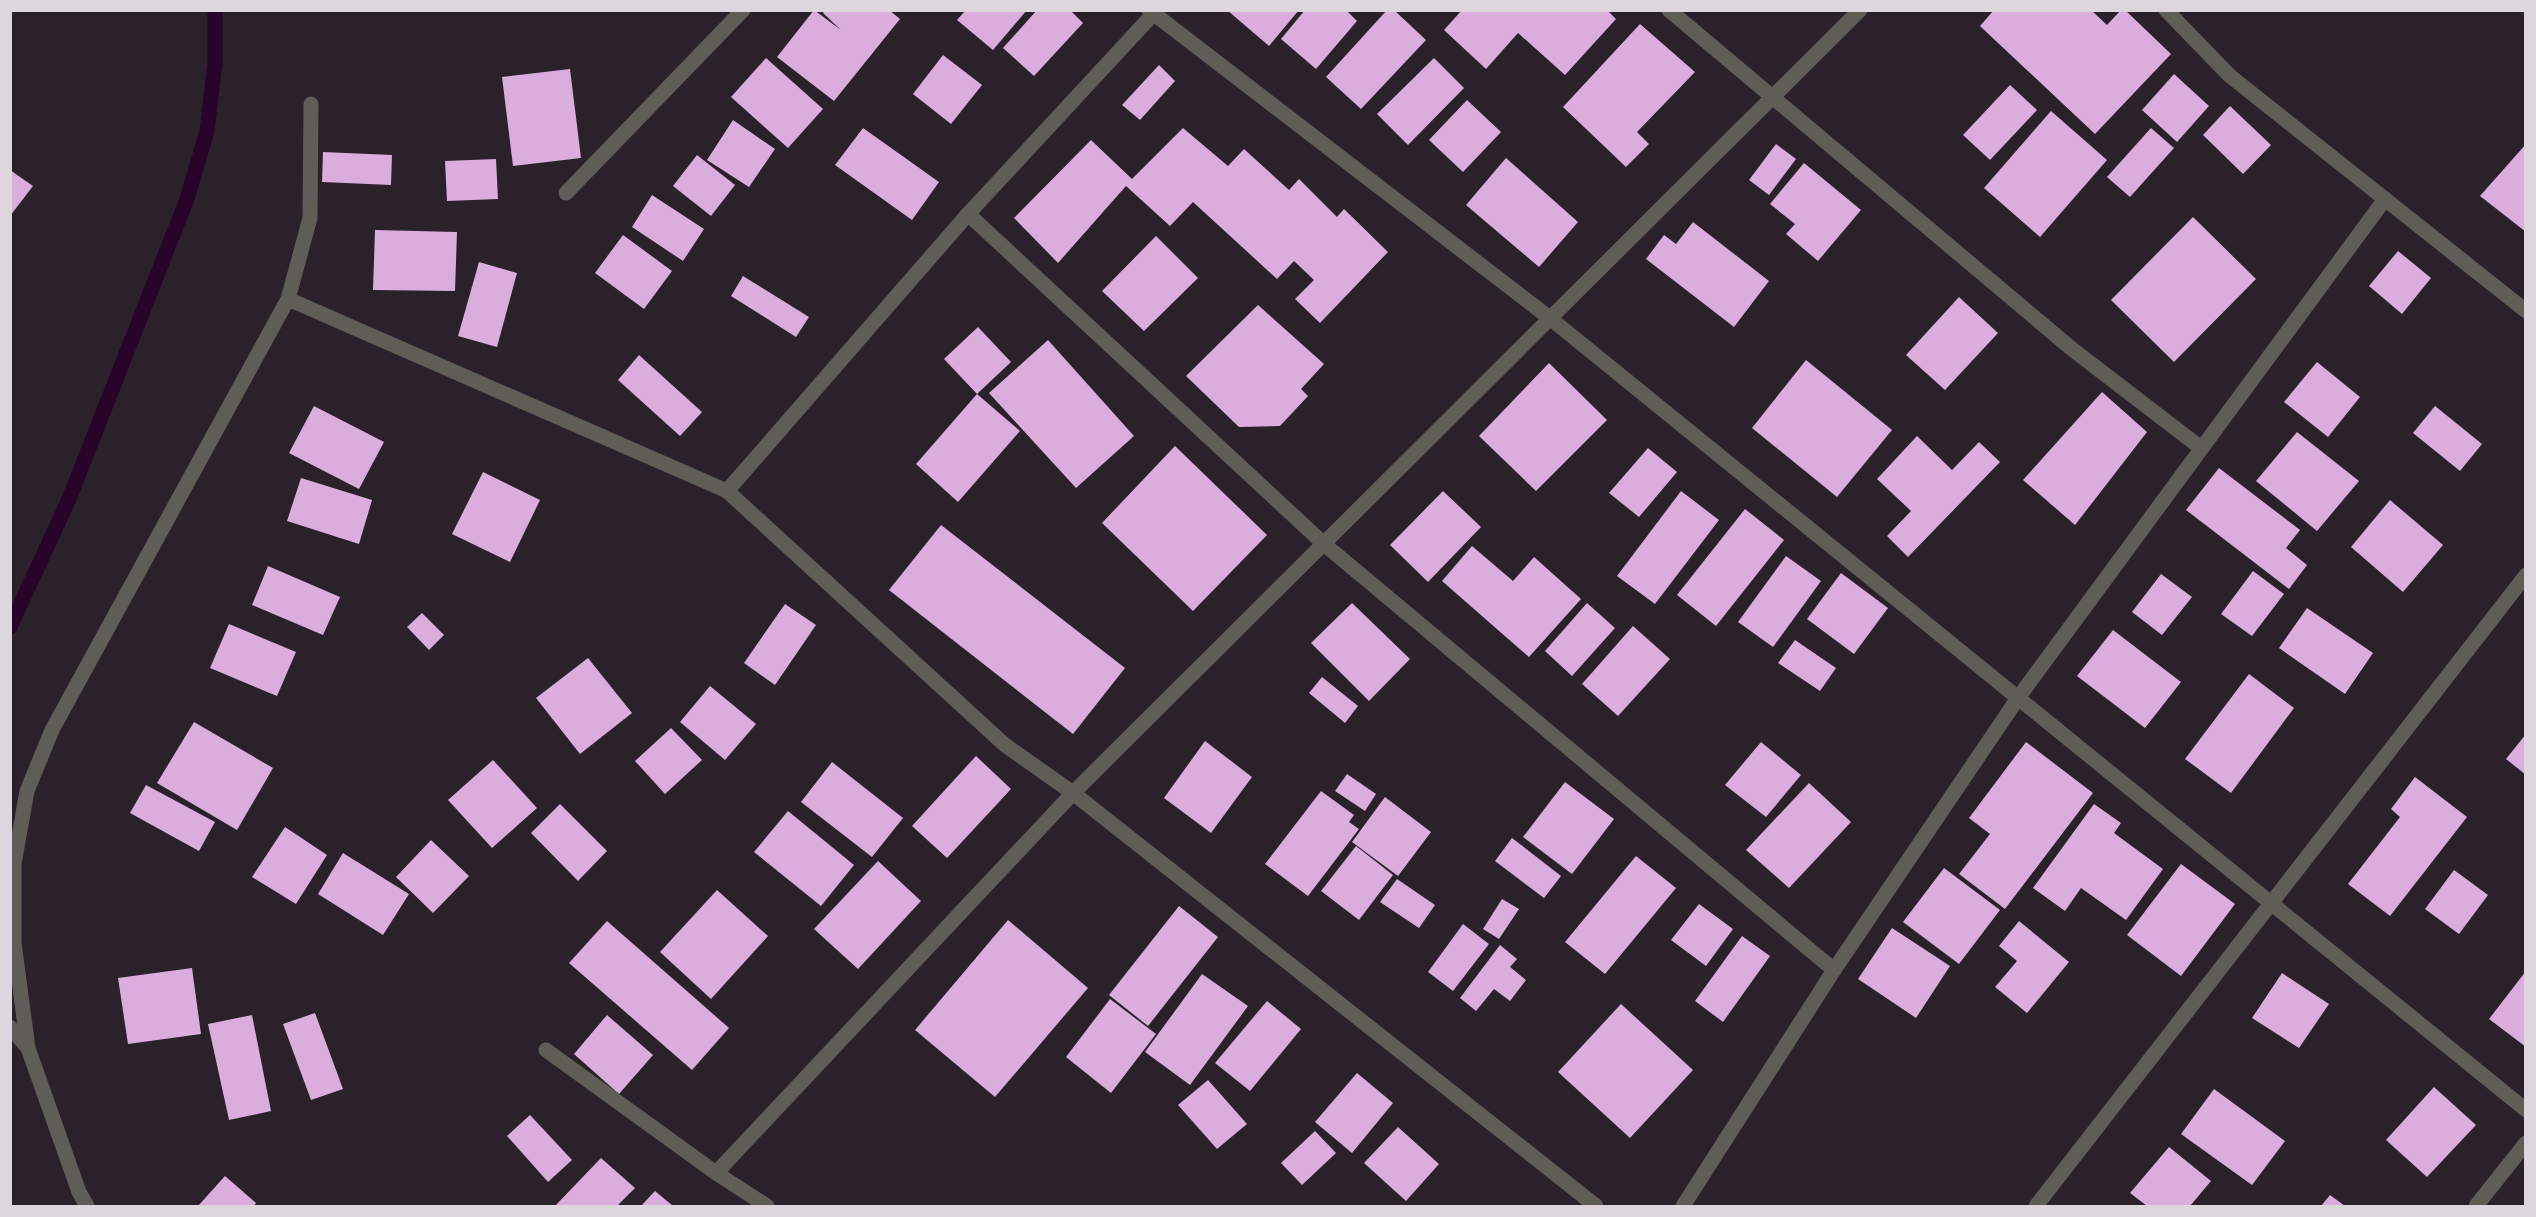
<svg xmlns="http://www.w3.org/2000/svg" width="2536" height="1217" font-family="'Varela Round',sans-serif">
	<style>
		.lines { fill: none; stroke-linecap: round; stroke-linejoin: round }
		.stream { stroke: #28042b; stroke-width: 15 }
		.building { fill: #daaddd }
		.lane { stroke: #5f5d57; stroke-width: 15 }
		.street { stroke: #5f5d57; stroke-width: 15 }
	</style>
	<rect width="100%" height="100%" fill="#2b212b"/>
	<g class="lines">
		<!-- stream -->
		<path class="stream" d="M 10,627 L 69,499 L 187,199 L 207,131 L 215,63 L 215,10"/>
	</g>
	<!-- building -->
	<g class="building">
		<path d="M 814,10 L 841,30 L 823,13 L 825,10 L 889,10 L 900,19 L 834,101 L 777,57 Z"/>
		<path d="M 966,10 L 1027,10 L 993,50 L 957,20 Z"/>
		<path d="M 1037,10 L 1070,10 L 1083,23 L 1034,76 L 1003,48 Z"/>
		<path d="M 1227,10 L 1299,10 L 1269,46 Z"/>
		<path d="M 1305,10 L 1346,10 L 1357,21 L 1316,69 L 1281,39 Z"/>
		<path d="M 1387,10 L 1394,10 L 1426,40 L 1361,109 L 1326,77 Z"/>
		<path d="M 1462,10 L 1607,10 L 1616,19 L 1565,75 L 1518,33 L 1486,69 L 1444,30 Z"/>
		<path d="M 1994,10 L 2091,10 L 2107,25 L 2121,10 L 2125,10 L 2171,54 L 2095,134 L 1980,26 Z"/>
		<path d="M 1640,24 L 1695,72 L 1637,132 L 1649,144 L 1626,167 L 1563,107 Z"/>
		<path d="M 943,55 L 982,85 L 951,124 L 913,94 Z"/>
		<path d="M 766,58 L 823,109 L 788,148 L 731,97 Z"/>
		<path d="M 1434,58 L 1464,88 L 1408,145 L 1377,114 Z"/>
		<path d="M 1159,65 L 1175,81 L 1140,120 L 1122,105 Z"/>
		<path d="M 570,69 L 581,158 L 513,166 L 502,77 Z"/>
		<path d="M 2174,74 L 2209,106 L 2177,142 L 2142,110 Z"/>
		<path d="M 2010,85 L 2037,110 L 1990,160 L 1963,135 Z"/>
		<path d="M 1467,100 L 1501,132 L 1463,172 L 1429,140 Z"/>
		<path d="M 2230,106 L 2271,145 L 2243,174 L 2203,135 Z"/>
		<path d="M 2051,111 L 2107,160 L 2040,237 L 1984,188 Z"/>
		<path d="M 733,120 L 775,149 L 749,187 L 707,160 Z"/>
		<path d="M 863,128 L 939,182 L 912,220 L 835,165 Z"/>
		<path d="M 1183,128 L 1228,166 L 1244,149 L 1289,190 L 1299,179 L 1337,217 L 1344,209 L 1388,252 L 1320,323 L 1295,299 L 1314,280 L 1294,261 L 1277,279 L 1193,202 L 1170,226 L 1126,186 L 1058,263 L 1014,218 L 1091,140 L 1132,179 Z"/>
		<path d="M 2151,128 L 2174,148 L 2130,197 L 2107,177 Z"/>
		<path d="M 1776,144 L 1796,159 L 1769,195 L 1749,180 Z"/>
		<path d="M 2526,144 L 2526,232 L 2480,196 Z"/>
		<path d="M 323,152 L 392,155 L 391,185 L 322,182 Z"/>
		<path d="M 697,155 L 735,185 L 711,216 L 673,186 Z"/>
		<path d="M 1506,158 L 1578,222 L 1539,267 L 1466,205 Z"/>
		<path d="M 496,159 L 498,199 L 447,201 L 445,161 Z"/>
		<path d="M 1804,163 L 1861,210 L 1818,261 L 1786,234 L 1795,224 L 1770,204 Z"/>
		<path d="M 10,170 L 33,186 L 10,216 Z"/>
		<path d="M 652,195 L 704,229 L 683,261 L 632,227 Z"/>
		<path d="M 2193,217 L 2256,279 L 2174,362 L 2111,300 Z"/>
		<path d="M 1693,222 L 1769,281 L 1734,327 L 1646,259 L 1664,235 L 1676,244 Z"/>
		<path d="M 375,230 L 457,232 L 455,291 L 373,290 Z"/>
		<path d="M 623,235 L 672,271 L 644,309 L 595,273 Z"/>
		<path d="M 1156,236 L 1198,278 L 1144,331 L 1102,291 Z"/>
		<path d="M 2398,251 L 2431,278 L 2402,314 L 2369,286 Z"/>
		<path d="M 479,262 L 517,273 L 497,347 L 458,336 Z"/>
		<path d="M 743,276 L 809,317 L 796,337 L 731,296 Z"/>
		<path d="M 1959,297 L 1998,333 L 1945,390 L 1906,355 Z"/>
		<path d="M 1258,305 L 1324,364 L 1301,389 L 1308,396 L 1280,426 L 1239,427 L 1186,376 Z"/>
		<path d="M 978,327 L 1011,362 L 977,394 L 944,359 Z"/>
		<path d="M 1048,340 L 1134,436 L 1076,488 L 989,393 Z"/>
		<path d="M 639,355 L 702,412 L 680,436 L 618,380 Z"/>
		<path d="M 1806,360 L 1892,430 L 1837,497 L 1752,428 Z"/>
		<path d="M 2317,362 L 2360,397 L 2328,437 L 2284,402 Z"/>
		<path d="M 1549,363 L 1607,420 L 1536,491 L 1479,436 Z"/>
		<path d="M 2102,392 L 2147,432 L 2075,525 L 2023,480 Z"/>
		<path d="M 977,394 L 1020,431 L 958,502 L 916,464 Z"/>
		<path d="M 314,406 L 384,442 L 359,489 L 289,453 Z"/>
		<path d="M 2435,406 L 2482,444 L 2460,471 L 2413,433 Z"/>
		<path d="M 2297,432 L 2359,481 L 2317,531 L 2256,481 Z"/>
		<path d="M 1917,436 L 1952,470 L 1979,442 L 2000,462 L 1908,557 L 1887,536 L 1911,511 L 1877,479 Z"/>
		<path d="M 1175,446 L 1267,535 L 1193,611 L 1102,523 Z"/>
		<path d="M 1648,448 L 1677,472 L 1639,517 L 1609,493 Z"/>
		<path d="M 2219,468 L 2300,530 L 2286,548 L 2307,565 L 2289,589 L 2186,510 Z"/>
		<path d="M 483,472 L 540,500 L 510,562 L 452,534 Z"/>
		<path d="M 301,478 L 372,500 L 359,544 L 287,521 Z"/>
		<path d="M 1443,491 L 1481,527 L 1428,582 L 1390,545 Z"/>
		<path d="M 1681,491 L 1719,520 L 1655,604 L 1617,576 Z"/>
		<path d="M 2390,500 L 2443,545 L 2403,592 L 2351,547 Z"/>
		<path d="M 1745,509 L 1784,540 L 1716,626 L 1677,595 Z"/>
		<path d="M 941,525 L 1125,668 L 1073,734 L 889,590 Z"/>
		<path d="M 1472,546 L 1513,581 L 1534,557 L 1581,599 L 1529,657 L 1442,581 Z"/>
		<path d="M 1786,556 L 1821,581 L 1773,647 L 1738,622 Z"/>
		<path d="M 268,566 L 340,597 L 323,635 L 252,605 Z"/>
		<path d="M 2253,571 L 2284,594 L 2252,636 L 2221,614 Z"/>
		<path d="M 1841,573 L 1888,608 L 1854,654 L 1807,619 Z"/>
		<path d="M 2161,574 L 2192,597 L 2162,635 L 2132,612 Z"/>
		<path d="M 1352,603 L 1410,659 L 1369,701 L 1311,643 Z"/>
		<path d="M 1587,603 L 1615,628 L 1572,676 L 1545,651 Z"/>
		<path d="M 785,604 L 816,625 L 775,685 L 744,663 Z"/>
		<path d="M 2307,608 L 2373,653 L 2345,694 L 2279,648 Z"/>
		<path d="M 422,613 L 444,635 L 429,650 L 407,627 Z"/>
		<path d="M 229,624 L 296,652 L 277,696 L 210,668 Z"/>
		<path d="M 1633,626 L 1670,659 L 1618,716 L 1582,684 Z"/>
		<path d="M 2113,630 L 2181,682 L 2145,728 L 2077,676 Z"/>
		<path d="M 1795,640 L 1836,668 L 1820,691 L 1778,663 Z"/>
		<path d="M 588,658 L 632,713 L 580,754 L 536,698 Z"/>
		<path d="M 2249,674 L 2294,708 L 2231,793 L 2185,759 Z"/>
		<path d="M 1322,677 L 1358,706 L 1345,723 L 1309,693 Z"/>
		<path d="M 710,686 L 756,724 L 725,760 L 680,722 Z"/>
		<path d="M 194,722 L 273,768 L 237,830 L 157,783 Z"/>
		<path d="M 671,728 L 702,760 L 665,794 L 635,761 Z"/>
		<path d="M 2526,734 L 2526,775 L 2506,759 Z"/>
		<path d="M 1205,741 L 1252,777 L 1211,833 L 1164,798 Z"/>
		<path d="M 1761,742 L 1801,775 L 1766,817 L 1725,785 Z"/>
		<path d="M 2026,742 L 2093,793 L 2005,909 L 1959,874 L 1990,834 L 1969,818 Z"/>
		<path d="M 976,756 L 1011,789 L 947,858 L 912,826 Z"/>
		<path d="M 493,760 L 537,808 L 492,848 L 448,800 Z"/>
		<path d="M 832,762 L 903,818 L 872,857 L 801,802 Z"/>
		<path d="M 1347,774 L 1376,794 L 1365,811 L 1335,791 Z"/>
		<path d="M 2415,777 L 2467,817 L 2390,916 L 2348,884 L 2400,817 L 2391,809 Z"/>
		<path d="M 1565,782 L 1614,819 L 1572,874 L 1523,837 Z"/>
		<path d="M 1809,783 L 1851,822 L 1789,888 L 1746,850 Z"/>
		<path d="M 146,785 L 215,822 L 199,851 L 130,813 Z"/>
		<path d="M 1321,791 L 1354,815 L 1349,822 L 1359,829 L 1308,896 L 1265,864 Z"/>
		<path d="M 1385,797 L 1431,832 L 1398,876 L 1352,842 Z"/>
		<path d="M 560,804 L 607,851 L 578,881 L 531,833 Z"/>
		<path d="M 2094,804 L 2121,823 L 2114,833 L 2163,869 L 2126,920 L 2081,888 L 2065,911 L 2033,888 Z"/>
		<path d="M 788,811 L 854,865 L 821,906 L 754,852 Z"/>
		<path d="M 285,827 L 327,855 L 296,904 L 252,877 Z"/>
		<path d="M 1512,838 L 1561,876 L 1544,898 L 1495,861 Z"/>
		<path d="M 431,840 L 469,876 L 433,913 L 396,877 Z"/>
		<path d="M 1356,846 L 1393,875 L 1359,920 L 1321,891 Z"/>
		<path d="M 343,853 L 409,894 L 383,935 L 318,894 Z"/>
		<path d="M 1636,856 L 1676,888 L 1605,974 L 1565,942 Z"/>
		<path d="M 878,861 L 921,901 L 858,969 L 814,929 Z"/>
		<path d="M 2181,864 L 2235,904 L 2181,976 L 2127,935 Z"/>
		<path d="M 1944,868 L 2000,910 L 1959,964 L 1903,922 Z"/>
		<path d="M 2454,870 L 2488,895 L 2459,934 L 2425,909 Z"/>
		<path d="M 1397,879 L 1435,905 L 1419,928 L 1380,902 Z"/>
		<path d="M 717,890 L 768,936 L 711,999 L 660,952 Z"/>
		<path d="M 1502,899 L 1519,909 L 1499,939 L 1483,929 Z"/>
		<path d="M 1699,904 L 1733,929 L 1706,966 L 1671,940 Z"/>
		<path d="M 1179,906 L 1218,937 L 1148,1026 L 1109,995 Z"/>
		<path d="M 1008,920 L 1088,988 L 995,1097 L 915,1030 Z"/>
		<path d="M 607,921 L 729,1028 L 692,1070 L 569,963 Z"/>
		<path d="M 2019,921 L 2069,962 L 2027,1013 L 1995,987 L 2017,961 L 1999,946 Z"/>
		<path d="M 1463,924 L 1489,944 L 1453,991 L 1428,972 Z"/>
		<path d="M 1892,928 L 1950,966 L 1916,1018 L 1858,979 Z"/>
		<path d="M 1742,936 L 1770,956 L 1723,1022 L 1695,1001 Z"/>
		<path d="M 1500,945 L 1517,959 L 1510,967 L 1526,980 L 1510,1001 L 1494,989 L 1476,1011 L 1460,998 Z"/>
		<path d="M 192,968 L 201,1034 L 128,1044 L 118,978 Z"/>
		<path d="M 2526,971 L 2526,1047 L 2489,1019 Z"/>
		<path d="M 2282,973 L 2329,1004 L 2299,1048 L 2252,1018 Z"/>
		<path d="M 1202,974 L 1248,1006 L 1190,1085 L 1145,1052 Z"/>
		<path d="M 1110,999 L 1156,1034 L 1111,1093 L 1066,1057 Z"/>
		<path d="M 1267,1001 L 1301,1029 L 1250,1091 L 1215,1063 Z"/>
		<path d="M 1621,1004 L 1693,1070 L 1630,1138 L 1558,1072 Z"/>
		<path d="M 315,1013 L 343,1089 L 311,1100 L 283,1024 Z"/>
		<path d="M 252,1015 L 271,1111 L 229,1120 L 208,1024 Z"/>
		<path d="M 607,1015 L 653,1055 L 619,1094 L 574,1054 Z"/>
		<path d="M 1357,1073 L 1393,1103 L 1352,1153 L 1315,1122 Z"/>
		<path d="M 1208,1080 L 1247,1124 L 1217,1149 L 1178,1105 Z"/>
		<path d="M 2434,1087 L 2476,1125 L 2427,1177 L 2386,1140 Z"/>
		<path d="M 2214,1089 L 2285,1141 L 2252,1185 L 2181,1134 Z"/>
		<path d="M 530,1115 L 572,1160 L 548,1182 L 507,1136 Z"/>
		<path d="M 1398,1127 L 1439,1164 L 1406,1201 L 1364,1163 Z"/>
		<path d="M 1315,1131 L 1336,1153 L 1302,1185 L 1281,1163 Z"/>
		<path d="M 2169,1147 L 2211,1181 L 2190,1206 L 2147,1206 L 2130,1193 Z"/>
		<path d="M 601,1158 L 635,1188 L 617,1206 L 555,1206 Z"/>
		<path d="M 225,1176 L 256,1203 L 254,1206 L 198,1206 Z"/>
		<path d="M 655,1191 L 673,1206 L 641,1206 Z"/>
		<path d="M 2330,1195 L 2345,1206 L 2321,1206 Z"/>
	</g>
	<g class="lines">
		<!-- lane -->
		<path class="lane" d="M 288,299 L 310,218 L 311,104"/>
		<!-- street -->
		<g class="street">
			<path d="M 1149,10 L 1551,319 L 2526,1110"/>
			<path d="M 1669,10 L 2072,349 L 2201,448"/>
			<path d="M 2166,10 L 2230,76 L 2526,311"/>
			<path d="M 566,193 L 743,10"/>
			<path d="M 968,214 L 1324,544 L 1834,970 L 2018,698 L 2385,199"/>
			<path d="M 727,491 L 968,214 L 1157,10"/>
			<path d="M 10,1027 L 28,1048"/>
			<path d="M 546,1050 L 716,1173 L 767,1206"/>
			<path d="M 716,1173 L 1073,793 L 1860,10"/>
			<path d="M 87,1206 L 79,1192 L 28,1048 L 14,943 L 14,864 L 27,791 L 52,730 L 288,299 L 727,491 L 1005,745 L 1073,793 L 1596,1206"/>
			<path d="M 1683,1206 L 1834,970"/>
			<path d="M 2036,1206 L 2526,575"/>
			<path d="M 2476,1206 L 2526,1143"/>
		</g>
	</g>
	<!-- border -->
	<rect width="2536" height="1217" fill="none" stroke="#ddd6dd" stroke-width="24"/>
</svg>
